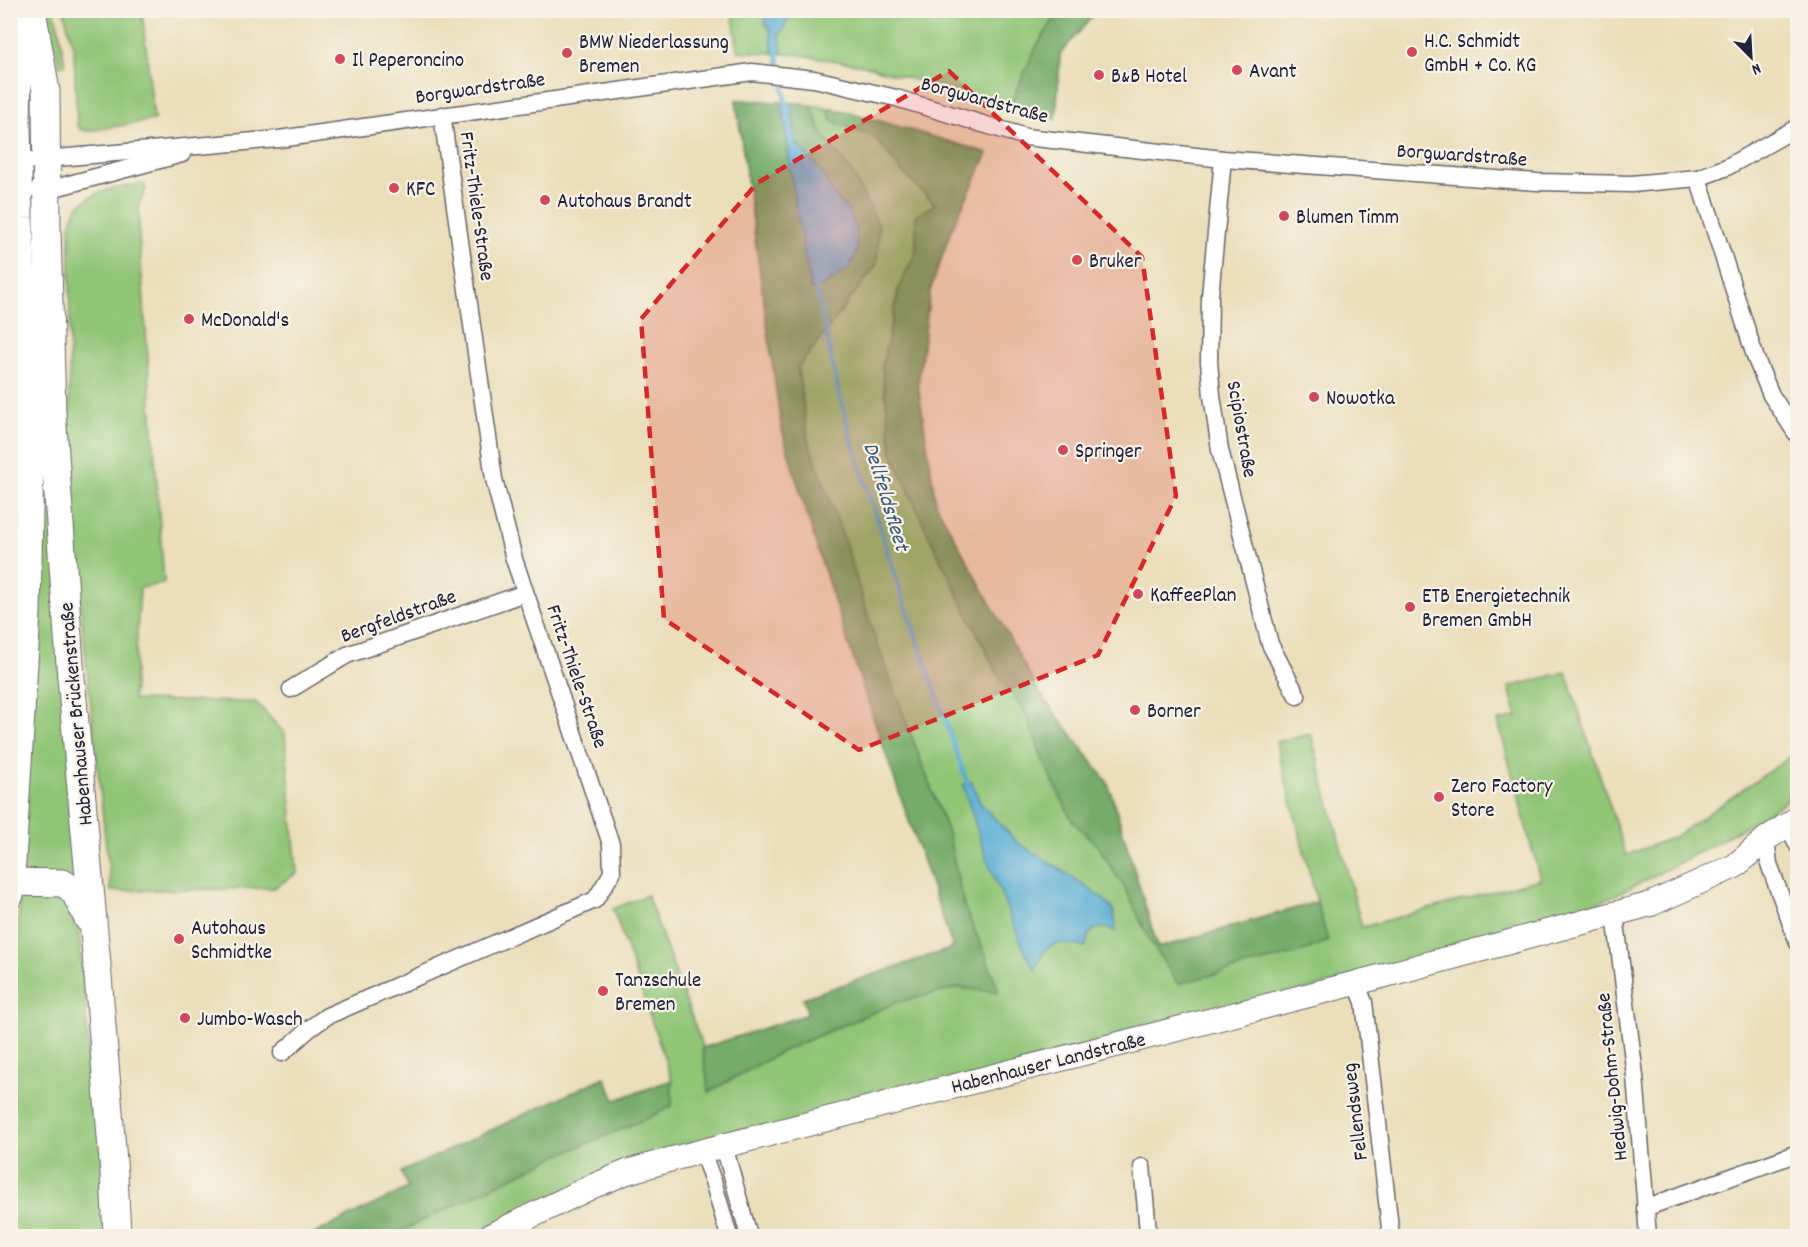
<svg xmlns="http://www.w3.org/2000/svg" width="1808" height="1247" font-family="Dekko,sans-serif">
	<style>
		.green { fill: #90c576; stroke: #597458; stroke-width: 1.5 }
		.forest { fill: #74aa67; stroke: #4b6651; stroke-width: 1.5 }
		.water { fill: #59add4; stroke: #3e6888; stroke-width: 1.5 }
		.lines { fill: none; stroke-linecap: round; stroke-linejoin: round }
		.stream { stroke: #59add4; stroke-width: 4.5 }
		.street-casing { stroke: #686467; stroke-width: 19 }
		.secondary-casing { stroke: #686467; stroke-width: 26 }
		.primary-casing { stroke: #686467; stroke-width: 29 }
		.street { stroke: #fff; stroke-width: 16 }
		.secondary { stroke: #fff; stroke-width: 24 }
		.primary { stroke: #fff; stroke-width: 27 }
		.marked { fill: #d62828; fill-opacity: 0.2; stroke: #d62828; stroke-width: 4.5; stroke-dasharray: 12 8; stroke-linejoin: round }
		.poi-dot { fill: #d1495b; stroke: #f7f3e8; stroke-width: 2 }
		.labels { text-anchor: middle; stroke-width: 4.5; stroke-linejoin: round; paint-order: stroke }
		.poi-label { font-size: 21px; fill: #22223b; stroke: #f7f3e8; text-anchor: start }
		.street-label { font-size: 21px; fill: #22223b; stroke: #f7f3e8 }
		.water-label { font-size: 22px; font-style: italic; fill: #385a78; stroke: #f7f3e8 }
	</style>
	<rect width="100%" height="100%" fill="#f7f3e8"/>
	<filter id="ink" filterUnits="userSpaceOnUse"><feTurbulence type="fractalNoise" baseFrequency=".0167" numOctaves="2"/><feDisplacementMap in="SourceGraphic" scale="12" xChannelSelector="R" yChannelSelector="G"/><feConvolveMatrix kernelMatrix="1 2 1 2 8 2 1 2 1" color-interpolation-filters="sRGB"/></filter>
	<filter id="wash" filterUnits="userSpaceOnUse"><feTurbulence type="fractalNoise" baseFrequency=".008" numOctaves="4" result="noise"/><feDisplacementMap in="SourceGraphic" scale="24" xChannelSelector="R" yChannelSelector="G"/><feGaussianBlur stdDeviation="1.35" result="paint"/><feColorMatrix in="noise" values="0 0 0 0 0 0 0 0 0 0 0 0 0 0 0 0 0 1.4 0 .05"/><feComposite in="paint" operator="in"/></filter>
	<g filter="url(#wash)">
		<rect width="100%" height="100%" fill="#ebdeba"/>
		<!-- green -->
		<g class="green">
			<path d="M 45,11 L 54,11 L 59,29 L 65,65 L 59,66 L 56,49 Z"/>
			<path d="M 64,11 L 142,11 L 154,120 L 88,131 L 80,129 L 77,125 L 74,51 Z"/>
			<path d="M 732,11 L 1097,11 L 1060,54 L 1056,119 L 1009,107 L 863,65 L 799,55 L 738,51 Z"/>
			<path d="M 736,100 L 800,103 L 849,112 L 988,153 L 952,228 L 930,291 L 918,385 L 936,504 L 1039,692 L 1108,783 L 1158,948 L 1317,902 L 1276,742 L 1311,734 L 1362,927 L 1540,879 L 1498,721 L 1517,717 L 1509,687 L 1566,672 L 1626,855 L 1674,837 L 1797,752 L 1797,794 C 1722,843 1642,884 1560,920 L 537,1203 L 469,1236 L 310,1236 L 408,1188 L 401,1172 L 605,1077 L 615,1100 L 672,1080 L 613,909 L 647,895 L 703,1048 L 808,1014 L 803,998 L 953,948 C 894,775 830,602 781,426 Z"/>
			<path d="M 144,184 L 146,189 L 139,204 L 139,234 L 164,583 L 140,588 L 133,700 L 256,702 L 285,734 L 297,873 L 274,888 L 111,891 L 77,577 L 69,446 L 70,225 C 72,220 74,212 77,208 C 92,190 122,186 144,184 Z"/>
			<path d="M 29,228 L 34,228 L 83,885 L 21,873 Z"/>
			<path d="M 20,895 L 61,897 L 68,899 L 78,921 L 88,1040 L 102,1097 L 110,1236 L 11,1236 L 14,971 Z"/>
		</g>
		<!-- forest -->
		<g class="forest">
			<path d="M 1060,10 L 1097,11 L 1060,54 L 1056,119 L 1009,107 L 1036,47 Z"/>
			<path d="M 736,100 L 800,103 L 811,106 L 823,135 L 851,171 L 879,226 L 877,264 L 798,368 L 808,440 L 845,542 L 875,638 L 948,833 L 964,906 L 986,956 L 999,992 L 958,988 L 898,1002 L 785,1050 L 709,1092 L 702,1048 L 808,1014 L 803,998 L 953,948 C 894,775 830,602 781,426 Z"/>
			<path d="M 827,108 L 849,112 L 988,153 L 952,228 L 930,291 L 918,385 L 936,504 L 1039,692 L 1108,783 L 1158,948 L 1317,902 L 1328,941 L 1298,953 L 1178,984 L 1151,943 L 1126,890 L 1099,848 L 1072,820 L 1043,761 L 1026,714 L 998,675 L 926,530 L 892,453 L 882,367 L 899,287 L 916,251 L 916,216 L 935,204 L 904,174 L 875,138 L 832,121 Z"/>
			<path d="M 605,1077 L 615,1100 L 672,1080 L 672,1106 L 646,1119 L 559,1155 L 391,1236 L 310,1236 L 408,1188 L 401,1172 Z"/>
		</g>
		<!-- water -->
		<g class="water">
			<path d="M 766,11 L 791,11 L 785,26 L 780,34 L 782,54 L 773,53 L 770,30 L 765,22 Z"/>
			<path d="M 782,102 L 791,103 L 796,140 L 799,147 L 819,169 L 834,195 L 849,212 L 856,228 L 857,251 L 849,269 L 821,287 L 811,289 L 794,196 Z"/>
			<path d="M 972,782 L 980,803 L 1018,843 L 1066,873 L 1102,898 L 1113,909 L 1116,925 L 1115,931 C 1106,927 1093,925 1088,937 C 1087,940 1087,943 1085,947 C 1071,944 1053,938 1044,952 C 1040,957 1039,964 1035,970 L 1024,950 L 986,857 L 963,785 Z"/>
		</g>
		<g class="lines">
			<!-- stream -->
			<g class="stream">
				<path d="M 777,49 L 780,71"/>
				<path d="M 782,79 L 786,106"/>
				<path d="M 815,283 L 838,389 L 851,438 L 900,590 L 969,788"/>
			</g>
		</g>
	</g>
	<g filter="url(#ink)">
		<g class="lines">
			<!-- street casing -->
			<g class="street-casing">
				<g id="street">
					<path d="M 1223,159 L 1210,296 L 1209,362 L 1212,395 L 1220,450 L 1270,644 L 1297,696"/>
					<path d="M 10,162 L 279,139 L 752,72 L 814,79 L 896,98 L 1026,137 L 1223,159 L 1537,182 L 1631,184 L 1698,178 L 1727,167 L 1798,127"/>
					<path d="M 1698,178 L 1756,359 L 1771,395 L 1798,436"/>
					<path d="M 38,190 L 47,190 L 182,154"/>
					<path d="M 291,689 L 347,655 L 525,593"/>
					<path d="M 1788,825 L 1798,846"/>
					<path d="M 1766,839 L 1769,864 L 1798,943"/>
					<path d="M 1615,914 L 1635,1076 L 1648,1236"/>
					<path d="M 1356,983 L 1364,1002 L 1391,1236"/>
					<path d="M 282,1053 L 309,1029 L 327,1016 L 595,900 L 612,873 L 611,844 L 514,559 L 494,479 L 442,115"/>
					<path d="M 724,1146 L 749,1236"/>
					<path d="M 702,1152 L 713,1181 L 729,1236"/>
					<path d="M 1142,1167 L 1148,1231 L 1144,1236"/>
					<path d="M 1645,1208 L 1798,1153"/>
				</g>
			</g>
			<!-- secondary casing -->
			<g class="secondary-casing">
				<path id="secondary" d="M 490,1236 L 591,1187 L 627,1172 L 672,1159 L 1356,983 L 1651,904 L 1735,866 L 1766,839 L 1798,818"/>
			</g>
			<!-- primary casing -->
			<g class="primary-casing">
				<g id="primary">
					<path d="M 32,10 L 46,91 L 47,231 L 52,412 L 71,678 L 98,976 L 114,1174 L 117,1236"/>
					<path d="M 11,882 L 63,883 L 74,891 L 88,919"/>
					<path d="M 10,895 L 27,614 L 30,458 L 19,218 L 17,123 L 19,10"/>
				</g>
			</g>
			<!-- street -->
			<use href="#street" class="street"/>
			<!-- secondary -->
			<use href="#secondary" class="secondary"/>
			<!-- primary -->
			<use href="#primary" class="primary"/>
		</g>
	</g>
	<!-- marked area -->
	<path class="marked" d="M 949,71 L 1142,257 L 1176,496 L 1098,655 L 859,750 L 664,619 L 641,319 L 757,183 Z"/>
	<!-- markers -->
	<g class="poi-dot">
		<circle cx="1412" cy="52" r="6"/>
		<circle cx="567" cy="53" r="6"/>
		<circle cx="340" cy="59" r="6"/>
		<circle cx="1237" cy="70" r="6"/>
		<circle cx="1099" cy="75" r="6"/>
		<circle cx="394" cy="188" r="6"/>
		<circle cx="545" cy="200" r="6"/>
		<circle cx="1284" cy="216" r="6"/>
		<circle cx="1077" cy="260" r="6"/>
		<circle cx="189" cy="319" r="6"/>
		<circle cx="1314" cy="397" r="6"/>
		<circle cx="1063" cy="450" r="6"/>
		<circle cx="1138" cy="594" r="6"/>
		<circle cx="1410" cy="607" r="6"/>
		<circle cx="1135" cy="710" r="6"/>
		<circle cx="1439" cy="797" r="6"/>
		<circle cx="179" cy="939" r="6"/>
		<circle cx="603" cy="991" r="6"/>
		<circle cx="185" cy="1018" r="6"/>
	</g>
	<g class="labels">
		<!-- poi labels -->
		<g class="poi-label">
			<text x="1424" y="47">H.C. Schmidt<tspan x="1424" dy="24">GmbH + Co. KG</tspan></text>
			<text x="579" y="48">BMW Niederlassung<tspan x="579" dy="24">Bremen</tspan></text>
			<text x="352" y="66">Il Peperoncino</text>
			<text x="1249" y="77">Avant</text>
			<text x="1111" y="82">B&amp;B Hotel</text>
			<text x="406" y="195">KFC</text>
			<text x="557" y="207">Autohaus Brandt</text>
			<text x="1296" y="223">Blumen Timm</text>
			<text x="1089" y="267">Bruker</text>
			<text x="201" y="326">McDonald's</text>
			<text x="1326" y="404">Nowotka</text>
			<text x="1075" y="457">Springer</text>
			<text x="1150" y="601">KaffeePlan</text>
			<text x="1422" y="602">ETB Energietechnik<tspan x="1422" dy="24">Bremen GmbH</tspan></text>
			<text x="1147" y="717">Borner</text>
			<text x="1451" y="792">Zero Factory<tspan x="1451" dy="24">Store</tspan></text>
			<text x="191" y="934">Autohaus<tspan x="191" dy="24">Schmidtke</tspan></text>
			<text x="615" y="986">Tanzschule<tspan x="615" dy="24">Bremen</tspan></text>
			<text x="197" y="1025">Jumbo-Wasch</text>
		</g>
		<!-- street labels -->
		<g class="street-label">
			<text transform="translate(480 87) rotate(-8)" y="7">Borgwardstraße</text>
			<text transform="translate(985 99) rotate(15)" y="7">Borgwardstraße</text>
			<text transform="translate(1462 154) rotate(4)" y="7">Borgwardstraße</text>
			<text transform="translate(478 206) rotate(82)" y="7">Fritz-Thiele-Straße</text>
			<text transform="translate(1243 429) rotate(80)" y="7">Scipiostraße</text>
			<text transform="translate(398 615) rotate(-20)" y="7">Bergfeldstraße</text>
			<text transform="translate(578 676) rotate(71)" y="7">Fritz-Thiele-Straße</text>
			<text transform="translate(75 714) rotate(-95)" y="7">Habenhauser Brückenstraße</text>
			<text transform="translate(1048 1062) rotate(-14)" y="7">Habenhauser Landstraße</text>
			<text transform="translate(1611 1077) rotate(-96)" y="7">Hedwig-Dohm-Straße</text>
			<text transform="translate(1354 1112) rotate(-97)" y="7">Fellendsweg</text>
		</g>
		<!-- water labels -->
		<g class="water-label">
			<text transform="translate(888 496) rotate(73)" y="8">Dellfeldsfleet</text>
		</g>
	</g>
	<!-- margin -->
	<rect width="1808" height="1247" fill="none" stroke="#f7f3e8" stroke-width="36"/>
	<!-- north arrow -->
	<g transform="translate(1751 57) rotate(156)" stroke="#f7f3e8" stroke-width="4.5" paint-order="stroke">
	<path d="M0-4.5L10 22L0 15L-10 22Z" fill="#22223b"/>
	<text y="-9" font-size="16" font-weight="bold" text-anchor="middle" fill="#22223b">N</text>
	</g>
</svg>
